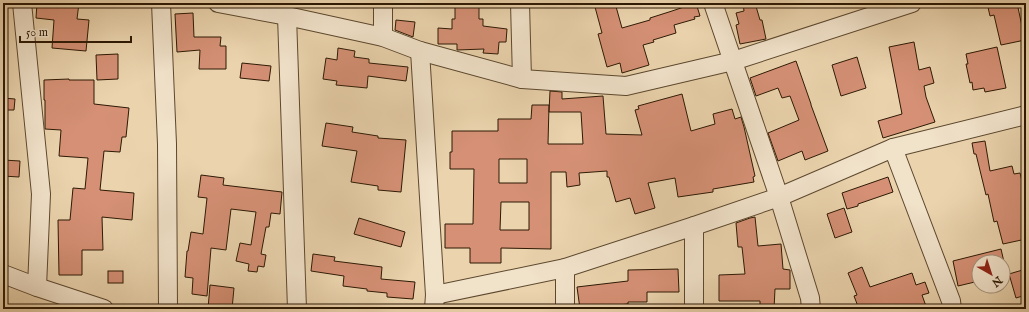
<svg xmlns="http://www.w3.org/2000/svg" width="1029" height="312" font-family="'IM FELL English',serif">
	<style>
		.building { fill: #d59075; stroke: #2d1904; fill-rule: evenodd }
		.lines { fill: none; stroke-linecap: round; stroke-linejoin: round }
		.minor-casing { stroke: #5c482e; stroke-width: 20 }
		.minor { stroke: #f1e2ca; stroke-width: 18 }
	</style>
	<rect width="100%" height="100%" fill="#ead3ad"/>
	<filter id="stains"><feTurbulence type="fractalNoise" baseFrequency=".005" numOctaves="4"/><feColorMatrix values="0 0 0 0 .2 0 0 0 0 .09 0 0 0 0 .02 0 0 0 .5 -.17"/></filter>
	<radialGradient id="worn" r=".72"><stop offset=".6" stop-color="#630" stop-opacity="0"/><stop offset="1" stop-color="#630" stop-opacity=".3"/></radialGradient>
	<!-- building -->
	<g class="building">
		<path d="M 37,3 L 79,3 L 77,19 L 89,20 L 86,51 L 52,48 L 54,20 L 36,18 Z"/>
		<path d="M 455,3 L 479,3 L 479,19 L 483,19 L 483,26 L 507,29 L 506,42 L 499,42 L 498,54 L 483,53 L 484,49 L 457,50 L 457,44 L 438,44 L 438,28 L 452,29 L 452,19 L 455,19 Z"/>
		<path d="M 609,3 L 615,3 L 622,28 L 650,20 L 650,18 L 672,11 L 696,3 L 700,16 L 694,17 L 695,19 L 674,25 L 676,33 L 653,40 L 654,42 L 643,45 L 649,65 L 622,73 L 620,63 L 607,67 L 598,34 L 602,33 L 595,7 Z"/>
		<path d="M 743,3 L 755,3 L 760,20 L 762,20 L 766,39 L 740,44 L 736,25 L 739,24 L 736,13 L 744,11 Z"/>
		<path d="M 987,3 L 1017,3 L 1025,40 L 1001,45 L 994,15 L 990,16 Z"/>
		<path d="M 193,13 L 194,37 L 221,37 L 220,46 L 226,46 L 226,69 L 199,69 L 200,50 L 177,52 L 175,14 Z"/>
		<path d="M 396,20 L 415,22 L 413,37 L 395,30 Z"/>
		<path d="M 914,42 L 919,70 L 930,67 L 934,83 L 924,86 L 926,97 L 935,122 L 883,138 L 878,121 L 902,114 L 889,47 Z"/>
		<path d="M 997,47 L 1006,88 L 985,92 L 984,88 L 973,90 L 972,82 L 970,83 L 966,64 L 968,64 L 966,54 Z"/>
		<path d="M 338,48 L 355,51 L 354,57 L 369,59 L 369,63 L 408,67 L 406,81 L 368,76 L 367,88 L 336,85 L 337,81 L 323,79 L 326,58 L 337,60 Z"/>
		<path d="M 118,54 L 118,79 L 97,80 L 96,55 Z"/>
		<path d="M 857,57 L 866,88 L 841,96 L 832,65 Z"/>
		<path d="M 796,61 L 811,104 L 811,105 L 828,151 L 805,160 L 802,151 L 778,161 L 768,133 L 799,120 L 790,96 L 782,98 L 778,88 L 756,96 L 750,78 Z"/>
		<path d="M 242,63 L 271,66 L 269,81 L 240,78 Z"/>
		<path d="M 69,79 L 69,80 L 94,80 L 94,104 L 129,108 L 126,137 L 122,137 L 120,152 L 104,151 L 100,190 L 134,193 L 132,220 L 102,217 L 103,250 L 82,250 L 82,275 L 59,275 L 58,220 L 70,220 L 73,188 L 85,189 L 88,158 L 59,156 L 61,130 L 45,129 L 45,100 L 44,100 L 44,80 Z"/>
		<path d="M 550,91 L 562,92 L 562,99 L 603,96 L 606,134 L 642,135 L 635,110 L 639,109 L 638,106 L 682,94 L 691,131 L 715,124 L 713,114 L 732,109 L 735,119 L 741,117 L 744,127 L 755,176 L 753,177 L 754,182 L 713,189 L 713,192 L 678,197 L 675,178 L 648,183 L 655,208 L 635,214 L 630,198 L 616,202 L 609,177 L 607,177 L 607,171 L 579,173 L 580,185 L 567,187 L 566,172 L 551,172 L 551,249 L 501,248 L 501,263 L 470,263 L 470,248 L 445,248 L 445,224 L 473,224 L 474,169 L 450,169 L 450,152 L 452,152 L 452,131 L 498,131 L 498,119 L 531,119 L 532,105 L 549,105 L 548,144 L 583,144 L 581,112 L 549,112 ZM 499,159 L 527,159 L 527,183 L 499,183 ZM 501,202 L 529,202 L 529,230 L 500,230 Z"/>
		<path d="M 3,98 L 15,99 L 14,110 L 3,110 Z"/>
		<path d="M 326,123 L 353,127 L 352,132 L 378,136 L 378,138 L 406,140 L 401,192 L 378,190 L 378,186 L 351,182 L 357,151 L 322,146 Z"/>
		<path d="M 985,141 L 990,171 L 1012,166 L 1014,174 L 1020,173 L 1024,189 L 1026,188 L 1026,239 L 1003,244 L 997,221 L 994,222 L 988,194 L 986,195 L 976,154 L 974,154 L 972,143 Z"/>
		<path d="M 3,160 L 20,161 L 19,177 L 3,176 Z"/>
		<path d="M 201,175 L 224,178 L 223,185 L 282,192 L 280,214 L 271,213 L 269,227 L 266,227 L 261,254 L 266,255 L 264,267 L 258,266 L 257,272 L 248,271 L 249,264 L 236,261 L 240,243 L 251,245 L 256,212 L 231,209 L 226,250 L 211,248 L 207,296 L 192,294 L 193,278 L 185,277 L 187,251 L 188,251 L 191,232 L 203,234 L 207,198 L 198,197 Z"/>
		<path d="M 888,177 L 893,192 L 858,204 L 858,206 L 847,209 L 842,193 Z"/>
		<path d="M 844,208 L 852,232 L 835,238 L 827,214 Z"/>
		<path d="M 755,217 L 758,246 L 781,244 L 783,269 L 790,270 L 790,289 L 775,289 L 774,309 L 760,309 L 760,301 L 719,301 L 719,275 L 745,274 L 742,247 L 738,247 L 736,223 L 750,218 Z"/>
		<path d="M 359,218 L 405,232 L 401,247 L 354,234 Z"/>
		<path d="M 1001,249 L 1004,262 L 979,262 L 979,281 L 958,286 L 953,261 Z"/>
		<path d="M 313,254 L 335,257 L 334,261 L 382,267 L 381,279 L 415,282 L 413,299 L 387,297 L 387,293 L 367,291 L 367,289 L 343,286 L 344,276 L 311,271 Z"/>
		<path d="M 862,267 L 870,287 L 912,273 L 916,285 L 925,282 L 929,293 L 922,295 L 927,309 L 859,309 L 854,296 L 857,295 L 848,273 Z"/>
		<path d="M 678,269 L 679,292 L 647,292 L 647,302 L 628,302 L 628,304 L 580,309 L 577,287 L 628,281 L 628,270 Z"/>
		<path d="M 1026,269 L 1026,295 L 1016,298 L 1009,274 Z"/>
		<rect x="108" y="271" width="15" height="12"/>
		<path d="M 210,285 L 234,288 L 232,309 L 208,309 Z"/>
	</g>
	<g class="lines">
		<!-- minor casing -->
		<g class="minor-casing">
			<g id="minor">
				<path d="M 22,3 L 41,194 L 37,287"/>
				<path d="M 161,3 L 167,144 L 168,309"/>
				<path d="M 218,3 L 287,16 L 383,37 L 420,51 L 522,79 L 626,86 L 733,61 L 912,3"/>
				<path d="M 383,3 L 383,37"/>
				<path d="M 520,3 L 522,79"/>
				<path d="M 713,3 L 779,197 L 810,298 L 811,309"/>
				<path d="M 287,16 L 297,309"/>
				<path d="M 420,51 L 435,295 L 434,309"/>
				<path d="M 893,148 L 951,301 L 952,309"/>
				<path d="M 565,268 L 565,309"/>
				<path d="M 3,274 L 37,287 L 104,309"/>
				<path d="M 435,295 L 565,268 L 694,226 L 779,197 L 893,148 L 1026,115"/>
				<path d="M 694,309 L 694,226"/>
			</g>
		</g>
		<!-- minor -->
		<use href="#minor" class="minor"/>
	</g>
	<!-- margin -->
	<rect width="1029" height="312" fill="none" stroke="#ead3ad" stroke-width="16"/>
	<rect x="4" y="4" width="1021" height="304" fill="none" stroke="#2d1904" stroke-width="2"/>
	<rect x="8" y="8" width="1013" height="296" fill="none" stroke="#2d1904"/>
	<!-- north arrow -->
	<g transform="translate(991 274) rotate(141)"><circle r="19" fill="#f1e2ca" stroke="#a3927b"/>
	<path d="M0-3L7 15L0 10L-7 15Z" fill="#8f2418"/>
	<text y="-6" font-size="11" font-weight="bold" text-anchor="middle" fill="#2d1904">N</text>
	</g>
	<!-- scale -->
	<path d="M20 36v6h111v-6" fill="none" stroke="#2d1904" stroke-width="2"/>
	<text x="26" y="36" font-size="12" fill="#2d1904" stroke="#f1e2ca" stroke-width="3" paint-order="stroke">50 m</text>
	<rect width="100%" height="100%" filter="url(#stains)"/>
	<rect width="100%" height="100%" fill="url(#worn)"/>
</svg>
